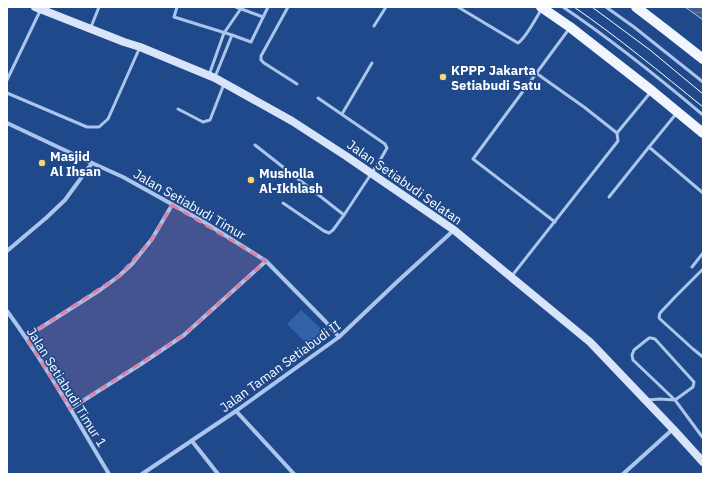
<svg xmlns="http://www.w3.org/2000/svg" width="710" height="481" font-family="'IBM Plex Sans',sans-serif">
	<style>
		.pitch { fill: #3262a8 }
		.water { fill: url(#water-rules); stroke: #9fbfed }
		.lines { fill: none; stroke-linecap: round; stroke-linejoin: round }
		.lane { stroke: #abc5ec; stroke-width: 3 }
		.street { stroke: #abc5ec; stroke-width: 4 }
		.secondary { stroke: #d7e4f9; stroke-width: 8 }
		.primary { stroke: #f0f5fe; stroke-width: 10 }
		.tram { stroke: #fff; stroke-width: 1 }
		.marked { fill: #dd80a5; fill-opacity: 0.2; stroke: #dd80a5; stroke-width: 3; stroke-dasharray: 8 5; stroke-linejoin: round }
		.poi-dot { fill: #fad76b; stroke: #1f498b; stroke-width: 1.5 }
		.labels { text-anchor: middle; stroke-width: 3.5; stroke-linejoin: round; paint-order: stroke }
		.poi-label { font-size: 13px; font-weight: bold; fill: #fff; stroke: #1f498b; text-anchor: start }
		.street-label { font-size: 13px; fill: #fff; stroke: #1f498b }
	</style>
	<defs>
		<pattern id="water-rules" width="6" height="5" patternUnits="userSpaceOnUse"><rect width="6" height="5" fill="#3f5d8e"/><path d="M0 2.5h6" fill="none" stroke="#5c759f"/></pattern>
	</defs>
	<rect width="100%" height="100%" fill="#1f498b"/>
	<!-- pitch -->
	<path class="pitch" d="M 301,310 L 328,335 L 313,350 L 287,324 Z"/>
	<!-- water -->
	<path class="water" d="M 685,7 L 703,7 L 703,20 Z"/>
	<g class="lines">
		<!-- lane -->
		<g class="lane">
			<path d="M 177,7 L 174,17 L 232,35 L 251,42 L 268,7"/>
			<path d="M 236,7 L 263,17"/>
			<path d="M 288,7 L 261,56 L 261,60 L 264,63 L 297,84"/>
			<path d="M 458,7 L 518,43 C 526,38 536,18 541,10"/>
			<path d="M 563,7 C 612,40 658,77 703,115"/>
			<path d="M 606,7 L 634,27 L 703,82"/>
			<path d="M 374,26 L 386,7"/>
			<path d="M 91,27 L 99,7"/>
			<path d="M 209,75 L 224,33 L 242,7"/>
			<path d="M 215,77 L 232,35"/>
			<path d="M 7,80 L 40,11"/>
			<path d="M 7,93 L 87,127 L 99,127 L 108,119 L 140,47"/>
			<path d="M 178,109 L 203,122 L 210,120 L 224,84"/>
			<path d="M 342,114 L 372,63"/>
			<path d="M 676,114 L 649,147 L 703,193"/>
			<path d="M 617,133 L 650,93"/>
			<path d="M 255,145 L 344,215 L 379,162 L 387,148 L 385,144 L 318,98"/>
			<path d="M 609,197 L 649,147"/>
			<path d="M 283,203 L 324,231 L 329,233 L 333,230 L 344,215"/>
			<path d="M 555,222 L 473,159 L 569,29"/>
			<path d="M 692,267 L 703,253"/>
			<path d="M 703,269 L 675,297 L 660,313 L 659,317 L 660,319 L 693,349 L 703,357"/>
			<path d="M 511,277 L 618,141 L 617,133 L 584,107 L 536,73"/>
			<path d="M 647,400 L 660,399 L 675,400 L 693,387 L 694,382 L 655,339 L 651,338 L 649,338 L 634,350 L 632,355 L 633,360 L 675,400 L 703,438"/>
		</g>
		<!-- street -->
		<g class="street">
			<path d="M 7,123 L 92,163 L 123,177 L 204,222 L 266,261 L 325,321 L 339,337"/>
			<path d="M 7,251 L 46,218 L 65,200 L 92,163"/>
			<path d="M 7,311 C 45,363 76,419 109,474"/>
			<path d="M 26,337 L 100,290 L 119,276 L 132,264 L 152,239 L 172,205"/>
			<path d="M 70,409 L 141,364 L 184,335 L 266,261"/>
			<path d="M 236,411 L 294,474"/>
			<path d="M 192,441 L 218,474"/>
			<path d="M 142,474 L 236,411 L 339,337 L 398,281 L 454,230"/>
			<path d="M 623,474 L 673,429"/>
		</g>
		<!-- secondary -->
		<path class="secondary" d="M 35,7 L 124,42 L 140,47 L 215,78 L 292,121 L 346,156 L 454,230 L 590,342 L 673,429 L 703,462"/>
		<!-- primary -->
		<g class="primary">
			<path d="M 541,7 L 570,27 L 652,91 L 703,133"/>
			<path d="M 636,7 L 666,30 L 703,59"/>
		</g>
		<!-- tram -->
		<g class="tram">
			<path d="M 574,7 C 619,38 661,73 703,107"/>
			<path d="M 592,7 L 650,50 L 703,94"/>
		</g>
	</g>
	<!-- marked area -->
	<path class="marked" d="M 172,205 L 266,261 L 184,335 L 70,409 L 26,337 L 119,276 L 152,239 Z"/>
	<!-- markers -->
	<g class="poi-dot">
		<circle cx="443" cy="77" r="4"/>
		<circle cx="42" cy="163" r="4"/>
		<circle cx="251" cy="180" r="4"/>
	</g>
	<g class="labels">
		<!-- poi labels -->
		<g class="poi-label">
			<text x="451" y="75">KPPP Jakarta<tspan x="451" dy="15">Setiabudi Satu</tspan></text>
			<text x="50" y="161">Masjid<tspan x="50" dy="15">Al Ihsan</tspan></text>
			<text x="259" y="178">Musholla<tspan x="259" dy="15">Al-Ikhlash</tspan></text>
		</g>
		<!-- street labels -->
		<g class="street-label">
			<text transform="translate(405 182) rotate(35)" y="5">Jalan Setiabudi Selatan</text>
			<text transform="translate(190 204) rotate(30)" y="5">Jalan Setiabudi Timur</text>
			<text transform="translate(280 366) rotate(-36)" y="5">Jalan Taman Setiabudi II</text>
			<text transform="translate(67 387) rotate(58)" y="5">Jalan Setiabudi Timur 1</text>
		</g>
	</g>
	<!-- border -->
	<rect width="710" height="481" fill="none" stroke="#ffffff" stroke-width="16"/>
</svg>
